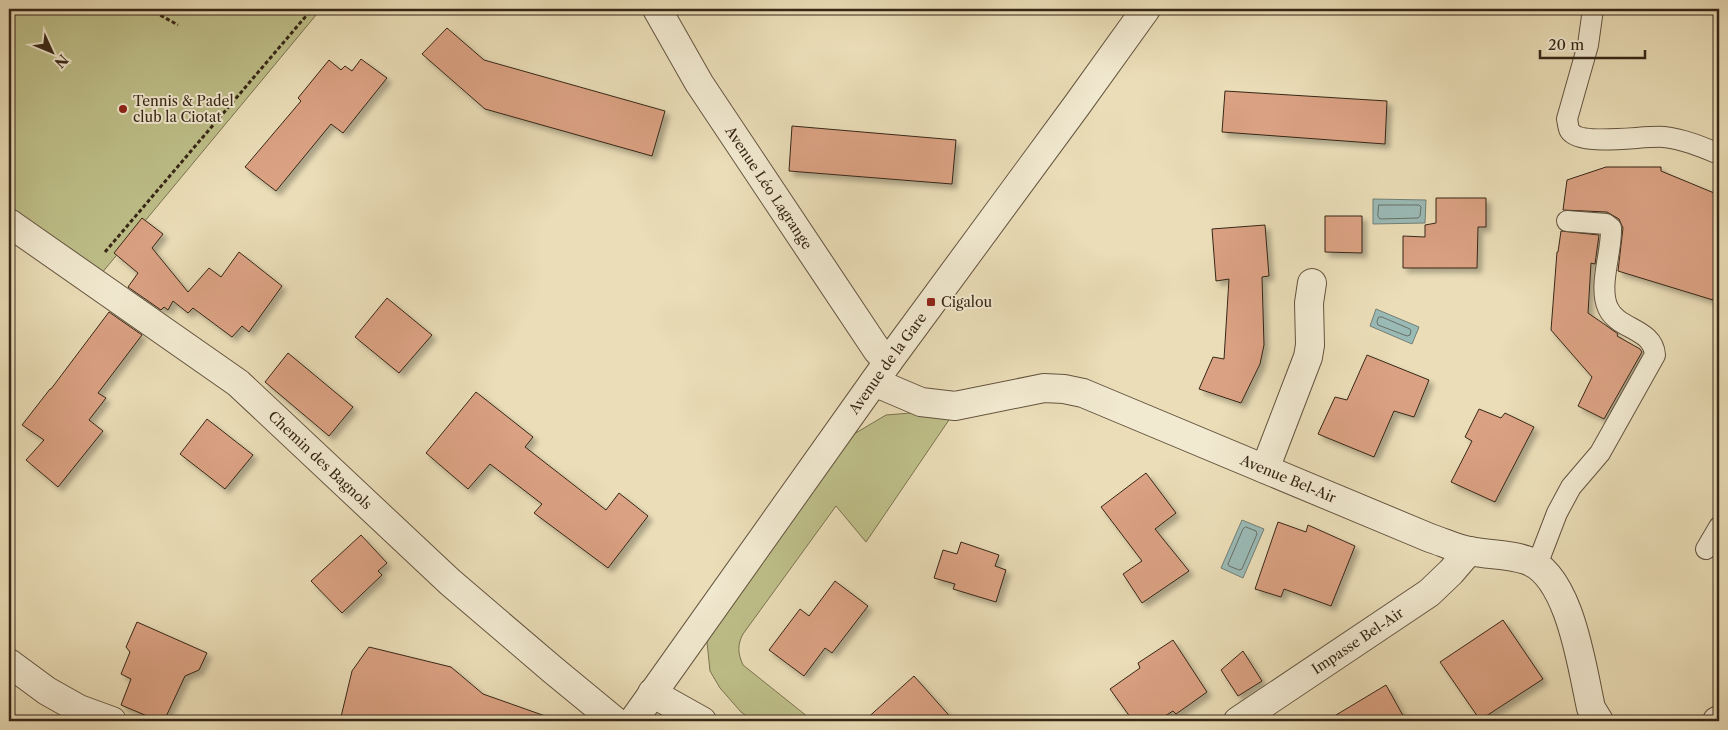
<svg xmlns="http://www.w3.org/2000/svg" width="1728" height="730" font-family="'Libre Caslon Text',serif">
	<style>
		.green { fill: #bebf89; stroke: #7a7350 }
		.water { fill: #9abab6; stroke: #727f76 }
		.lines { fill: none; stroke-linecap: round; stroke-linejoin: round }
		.shore { stroke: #687066; stroke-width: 1 }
		.building { fill: #daa182; stroke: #372717; filter: url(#shadow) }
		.service-casing { stroke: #64543f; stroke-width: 22 }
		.minor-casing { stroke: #64543f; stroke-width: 30 }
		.tertiary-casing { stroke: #64543f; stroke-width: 30 }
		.path { stroke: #372717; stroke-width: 3; stroke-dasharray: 4 2.5; stroke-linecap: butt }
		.service { stroke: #f1e9d0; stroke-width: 20 }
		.minor { stroke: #f1e9d0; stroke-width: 28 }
		.tertiary { stroke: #f1e9d0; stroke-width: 28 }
		.poi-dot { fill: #8f2418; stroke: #f1e9d0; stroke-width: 2 }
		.labels { text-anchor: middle; stroke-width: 4; stroke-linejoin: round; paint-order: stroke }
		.poi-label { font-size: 14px; fill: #372717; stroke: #f1e9d0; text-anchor: start }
		.street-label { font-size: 14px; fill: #372717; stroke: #f1e9d0 }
	</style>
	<defs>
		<filter id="shadow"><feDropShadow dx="4.5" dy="4.5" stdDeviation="2.5" flood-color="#0004"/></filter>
	</defs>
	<rect width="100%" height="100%" fill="#eaddb7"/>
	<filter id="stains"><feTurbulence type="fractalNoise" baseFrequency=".004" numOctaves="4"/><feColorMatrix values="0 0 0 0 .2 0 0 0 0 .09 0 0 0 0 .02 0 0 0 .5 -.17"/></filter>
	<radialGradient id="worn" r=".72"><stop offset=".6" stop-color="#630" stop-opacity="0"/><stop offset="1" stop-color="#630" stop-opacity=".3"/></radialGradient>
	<!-- green -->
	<g class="green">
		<path d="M 9,9 L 321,9 L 101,274 L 9,209 Z"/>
		<path d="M 948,410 L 953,414 L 866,542 L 836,506 L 743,634 C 737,645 738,654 743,665 L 813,721 L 753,721 L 741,712 L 720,688 L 710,671 L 707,642 L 718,624 L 854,434 L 886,415 Z"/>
	</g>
	<!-- water -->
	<g class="water">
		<path d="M 1373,199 L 1426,200 L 1425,223 L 1373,224 Z"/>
		<path d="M 1376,309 L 1419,327 L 1412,344 L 1370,326 Z"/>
		<path d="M 1242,520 L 1264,529 L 1243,578 L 1221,568 Z"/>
	</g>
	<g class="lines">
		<!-- shore -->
		<g class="shore">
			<path d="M 1379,205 L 1419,205 L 1421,207 L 1420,216 L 1418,218 L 1380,219 L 1378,216 Z"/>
			<path d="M 1379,317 L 1382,317 L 1410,329 L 1411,331 L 1410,335 L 1407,336 L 1378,325 L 1377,322 Z"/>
			<path d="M 1246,527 L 1256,531 L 1257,534 L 1242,569 L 1239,570 L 1229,566 L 1228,564 L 1243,529 Z"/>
		</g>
	</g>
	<!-- building -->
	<g class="building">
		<path d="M 447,28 L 484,60 L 665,111 L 652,156 L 485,109 L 422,54 Z"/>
		<path d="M 361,59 L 387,78 L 343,133 L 331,124 L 276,191 L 245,167 L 301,101 L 298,98 L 329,60 L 341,70 L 345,66 L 352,71 Z"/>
		<path d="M 1225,91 L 1387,101 L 1385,144 L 1222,132 Z"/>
		<path d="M 792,126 L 956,140 L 952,184 L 789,171 Z"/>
		<path d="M 1606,167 L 1661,167 L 1661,171 L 1719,195 L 1719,297 L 1714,295 L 1713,300 L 1618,271 L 1623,228 L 1619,219 L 1607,212 L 1563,210 L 1567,180 Z"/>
		<path d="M 1436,198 L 1486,198 L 1486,227 L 1478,227 L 1477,268 L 1403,268 L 1403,236 L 1425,237 L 1425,225 L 1436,223 Z"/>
		<path d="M 1325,216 L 1362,216 L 1362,253 L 1325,252 Z"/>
		<path d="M 142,218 L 163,234 L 152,248 L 188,292 L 209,268 L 221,277 L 239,252 L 282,286 L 249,332 L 242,326 L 232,337 L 193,308 L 188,313 L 173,301 L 168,310 L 164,307 L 161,310 L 128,287 L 138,273 L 114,253 Z"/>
		<path d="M 1265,225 L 1269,276 L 1262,277 L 1264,345 L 1260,364 L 1241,403 L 1199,389 L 1213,357 L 1224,359 L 1229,279 L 1216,281 L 1212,229 Z"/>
		<path d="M 1561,231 L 1599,235 L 1595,264 L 1591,263 L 1588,313 L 1604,324 L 1618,334 L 1617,336 L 1640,349 L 1642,352 L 1604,419 L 1578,406 L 1592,377 L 1551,330 L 1557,252 L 1558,252 Z"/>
		<path d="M 387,298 L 432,335 L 399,373 L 355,337 Z"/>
		<path d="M 109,312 L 142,335 L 98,393 L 106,398 L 89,420 L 103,431 L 58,487 L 26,460 L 44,440 L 22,425 L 50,389 L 51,389 Z"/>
		<path d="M 288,353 L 353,407 L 329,436 L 265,382 Z"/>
		<path d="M 1367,355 L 1429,380 L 1414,417 L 1394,411 L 1374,457 L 1318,434 L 1335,397 L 1347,400 Z"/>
		<path d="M 476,392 L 533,437 L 525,447 L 606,510 L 619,493 L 648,516 L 608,568 L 534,513 L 542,504 L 490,464 L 468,489 L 426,453 Z"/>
		<path d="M 1479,409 L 1501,418 L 1505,413 L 1534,427 L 1495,502 L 1451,482 L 1472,441 L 1465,437 Z"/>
		<path d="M 207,419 L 253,455 L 225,489 L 180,454 Z"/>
		<path d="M 1146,473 L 1176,513 L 1155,529 L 1189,571 L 1142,603 L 1123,574 L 1142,561 L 1101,507 Z"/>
		<path d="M 1278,522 L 1306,532 L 1308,525 L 1355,546 L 1331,606 L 1284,589 L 1281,597 L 1255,589 Z"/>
		<path d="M 361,535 L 387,563 L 378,571 L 382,575 L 342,613 L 311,581 Z"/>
		<path d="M 961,542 L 999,555 L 995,566 L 1006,570 L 996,602 L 953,589 L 955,584 L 934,578 L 943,550 L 957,554 Z"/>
		<path d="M 835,581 L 868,606 L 832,653 L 825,648 L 804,676 L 769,650 L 800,609 L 809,616 Z"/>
		<path d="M 1503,620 L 1543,679 L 1480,720 L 1440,662 Z"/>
		<path d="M 137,622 L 207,653 L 199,670 L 185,676 L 164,721 L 159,721 L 121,705 L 131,679 L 121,674 L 130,652 L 126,647 Z"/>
		<path d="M 1173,640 L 1207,692 L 1176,714 L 1173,711 L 1157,721 L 1133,721 L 1110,689 L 1140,668 L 1138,663 Z"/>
		<path d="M 369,647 L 451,667 L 483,694 L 548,717 L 547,721 L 340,721 L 352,671 Z"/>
		<path d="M 1243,651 L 1262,681 L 1238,696 L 1221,670 Z"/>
		<path d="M 914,676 L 954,721 L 864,721 Z"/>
		<path d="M 1386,685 L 1406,721 L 1326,721 Z"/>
	</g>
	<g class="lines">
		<!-- service casing -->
		<g class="service-casing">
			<g id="service">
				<path d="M 1593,9 L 1588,45 L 1567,119 C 1568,123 1568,128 1570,131 C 1581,147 1645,135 1664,137 C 1683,139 1702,147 1719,154"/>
				<path d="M 1706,549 L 1719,527"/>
				<path d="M 1537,565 L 1557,513 L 1571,487 L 1600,453 L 1655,355 C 1653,328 1618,330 1608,308 C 1598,286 1612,252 1611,228 L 1606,224 L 1567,221"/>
			</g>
		</g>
		<!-- minor casing -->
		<g class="minor-casing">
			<g id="minor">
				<path id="s1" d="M 657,9 L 699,83 L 877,350 L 888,362"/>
				<path id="s2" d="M 9,223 L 238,383 L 450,582 L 553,670 L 615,721"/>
				<path id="s3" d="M 874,382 L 921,402 L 955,406 L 1044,388 L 1064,389 L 1083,393 L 1430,538 C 1443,542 1456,549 1470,551 C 1489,555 1508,554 1526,560 C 1570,574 1582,668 1591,708 L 1599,721"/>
				<path d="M 1265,469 L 1308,357 L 1310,345 L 1309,303 L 1312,283"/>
				<path id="s4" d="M 1238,721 L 1429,593 L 1451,572 L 1469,551"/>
				<path d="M 1717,721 L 1719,720"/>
			</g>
		</g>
		<!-- tertiary casing -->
		<g class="tertiary-casing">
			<g id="tertiary">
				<path d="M 9,663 L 47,691 L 79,709 L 112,721"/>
				<path d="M 652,693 L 702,721"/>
				<path id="s5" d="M 633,721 L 888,362 L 1077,105 L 1146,9"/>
			</g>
		</g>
		<!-- path -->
		<g class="path">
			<path d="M 149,9 L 178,25"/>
			<path d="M 105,252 L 312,9"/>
		</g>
		<!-- service -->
		<use href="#service" class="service"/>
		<!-- minor -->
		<use href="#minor" class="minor"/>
		<!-- tertiary -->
		<use href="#tertiary" class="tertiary"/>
	</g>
	<!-- markers -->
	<g class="poi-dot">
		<circle cx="123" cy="109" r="5"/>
		<rect x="926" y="297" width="10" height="10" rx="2.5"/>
	</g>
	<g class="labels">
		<!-- poi labels -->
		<g class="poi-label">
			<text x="133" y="106">Tennis &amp; Padel<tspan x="133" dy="16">club la Ciotat</tspan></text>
			<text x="941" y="307">Cigalou</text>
		</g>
		<!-- street labels -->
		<g class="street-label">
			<text dy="5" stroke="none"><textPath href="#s1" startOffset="211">Avenue Léo Lagrange</textPath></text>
			<text dy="5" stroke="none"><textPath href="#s5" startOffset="439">Avenue de la Gare</textPath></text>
			<text dy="5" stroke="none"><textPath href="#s2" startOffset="392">Chemin des Bagnols</textPath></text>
			<text dy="5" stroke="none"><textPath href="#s3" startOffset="438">Avenue Bel-Air</textPath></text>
			<text dy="5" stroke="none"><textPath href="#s4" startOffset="144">Impasse Bel-Air</textPath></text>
		</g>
	</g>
	<!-- margin -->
	<rect width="1728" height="730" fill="none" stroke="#eaddb7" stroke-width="30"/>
	<rect x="10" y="10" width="1708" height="710" fill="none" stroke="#372717" stroke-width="2.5"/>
	<rect x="15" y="15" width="1698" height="700" fill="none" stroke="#372717"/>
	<!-- north arrow -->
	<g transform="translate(52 52) rotate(134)" stroke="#f1e9d0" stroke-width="4" paint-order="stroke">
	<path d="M0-4L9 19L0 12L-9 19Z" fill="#372717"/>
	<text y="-8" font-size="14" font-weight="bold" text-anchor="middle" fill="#372717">N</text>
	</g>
	<!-- scale -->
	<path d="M1540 50v8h105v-8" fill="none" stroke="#372717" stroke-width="2.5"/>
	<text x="1548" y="50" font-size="15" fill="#372717" stroke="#f1e9d0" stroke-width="4" paint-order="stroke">20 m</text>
	<rect width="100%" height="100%" filter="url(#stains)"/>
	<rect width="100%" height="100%" fill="url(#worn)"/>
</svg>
